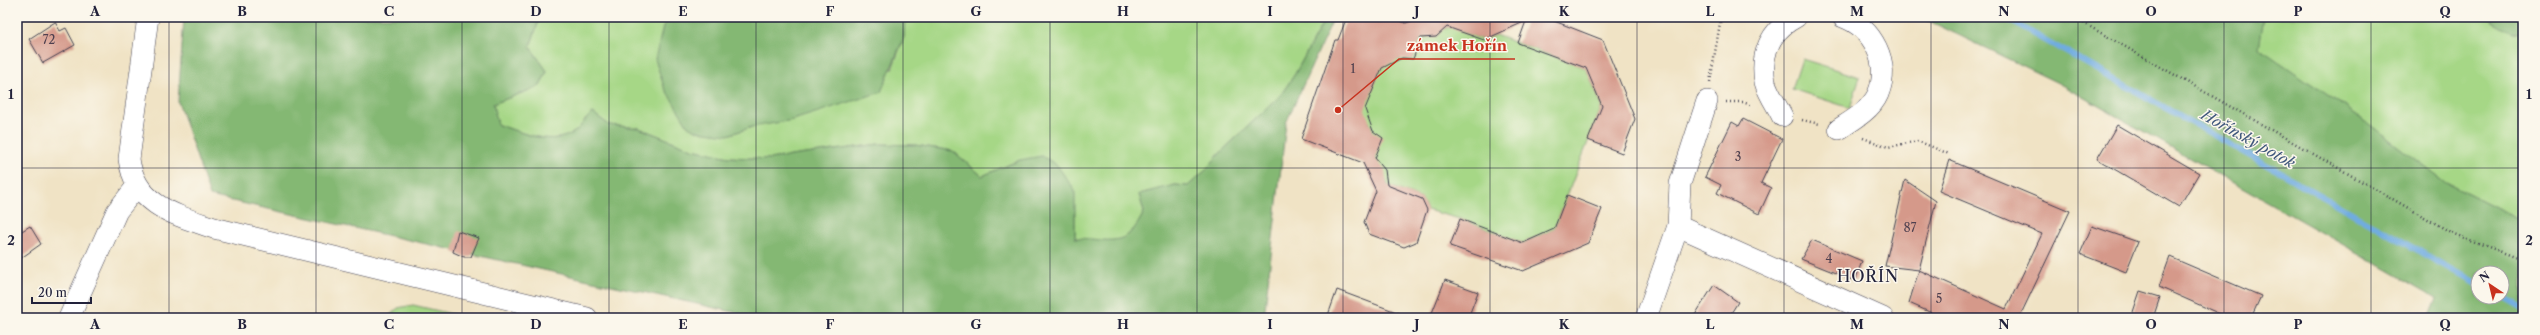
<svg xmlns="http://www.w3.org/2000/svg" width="2540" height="335" font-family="'Libre Caslon Text',serif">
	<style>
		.green { fill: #a6d786; stroke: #647c60 }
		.forest { fill: #84b873; stroke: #536d57; fill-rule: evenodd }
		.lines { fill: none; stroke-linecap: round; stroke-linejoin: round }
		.stream { stroke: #6face1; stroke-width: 6 }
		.building { fill: #d5998a }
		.minor-casing { stroke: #413f50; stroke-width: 22 }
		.path { stroke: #413f50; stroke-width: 2.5; stroke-dasharray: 1 3; stroke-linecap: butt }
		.minor { stroke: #fff; stroke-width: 21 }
		.grid { fill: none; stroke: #22223b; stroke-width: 1; stroke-opacity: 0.55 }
		.labels { text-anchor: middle; stroke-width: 3; stroke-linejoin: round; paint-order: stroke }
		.number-label { font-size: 12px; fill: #4f404f }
		.water-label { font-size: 15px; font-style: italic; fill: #41597d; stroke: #fbf7ec }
		.quarter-label { font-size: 16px; letter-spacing: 1px; fill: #22223b; stroke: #fbf7ec }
		.leader { fill: none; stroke: #c8321e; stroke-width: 1.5 }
		.callout-dot { fill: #c8321e; stroke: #fbf7ec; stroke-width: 1.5 }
		.callout-label { font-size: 15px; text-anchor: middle; font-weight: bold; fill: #c8321e; stroke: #fbf7ec; stroke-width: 3; stroke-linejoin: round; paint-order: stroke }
		.neatline { fill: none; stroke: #22223b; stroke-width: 1.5 }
		.grid-label { font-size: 13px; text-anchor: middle; font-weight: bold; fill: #22223b }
	</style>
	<rect width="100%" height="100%" fill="#fbf7ec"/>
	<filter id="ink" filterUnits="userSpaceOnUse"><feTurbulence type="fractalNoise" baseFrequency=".025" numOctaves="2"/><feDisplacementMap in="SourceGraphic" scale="8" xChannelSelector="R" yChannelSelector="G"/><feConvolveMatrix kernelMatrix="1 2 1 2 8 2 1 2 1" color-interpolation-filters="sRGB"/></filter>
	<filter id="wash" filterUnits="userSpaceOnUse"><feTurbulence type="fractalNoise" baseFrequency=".012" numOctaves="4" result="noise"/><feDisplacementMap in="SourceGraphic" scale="16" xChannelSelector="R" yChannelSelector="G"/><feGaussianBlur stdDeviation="0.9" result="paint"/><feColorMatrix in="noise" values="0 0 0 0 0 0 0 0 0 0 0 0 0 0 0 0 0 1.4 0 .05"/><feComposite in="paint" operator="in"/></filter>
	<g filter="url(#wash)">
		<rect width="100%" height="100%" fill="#f0e3c5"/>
		<!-- green -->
		<g class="green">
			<path d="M 540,17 L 669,17 L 663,27 L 728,135 L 752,127 L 892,69 L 904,37 L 905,17 L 1326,17 L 1295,74 L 1280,96 L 1221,152 L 1205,171 L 1188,186 L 1175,185 L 1139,194 L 1144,212 L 1136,228 L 1123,239 L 1108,241 L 1075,238 L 1075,214 L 1020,160 L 982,176 L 953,151 L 915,145 L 879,144 L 769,159 L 729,157 L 692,149 L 639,128 L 609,125 L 593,113 C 584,119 582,126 576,131 C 551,148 523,132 498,125 L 493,104 L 540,86 L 547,71 L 530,47 Z"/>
			<path d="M 2264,17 L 2484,17 L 2512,33 L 2523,32 L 2523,221 L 2442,180 L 2361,118 L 2258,48 Z"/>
			<path d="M 1449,27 L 1484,40 L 1495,35 L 1586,68 L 1602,106 L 1554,229 L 1523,243 L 1460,219 L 1427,210 L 1422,199 L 1388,185 L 1375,157 L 1373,131 L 1369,121 L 1361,117 L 1383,61 L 1413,59 L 1420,40 Z"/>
			<path d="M 1802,59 L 1860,77 L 1850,108 L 1792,89 Z"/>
			<path d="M 413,305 L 469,318 L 387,318 L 398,308 Z"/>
		</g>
		<!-- forest -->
		<g class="forest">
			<path d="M 184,17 L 540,17 L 530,47 L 547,71 L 540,86 L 493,104 L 498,125 C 523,132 551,148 576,131 C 582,126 585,118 593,113 L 609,125 L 639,128 L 692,149 L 729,157 L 769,159 L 879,144 L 915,145 L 953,151 L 982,176 L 1020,160 L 1042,156 L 1057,165 L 1075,191 L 1075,238 C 1111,239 1126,250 1144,212 L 1139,194 L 1175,185 L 1188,186 L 1205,171 L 1221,152 L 1280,96 L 1295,74 L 1326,17 L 1334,17 L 1286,123 L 1264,318 L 760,318 L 210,196 L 178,102 Z"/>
			<path d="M 669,17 L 905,17 L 904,37 L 881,92 L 793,120 L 752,127 L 728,135 L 698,131 L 688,126 L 664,87 L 655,59 L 663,27 Z"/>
			<path d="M 1921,17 L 2264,17 L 2259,48 L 2361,118 L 2442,180 L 2523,221 L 2523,318 L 2429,318 L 2437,298 L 2058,83 ZM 2478,273 L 2502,273 L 2502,297 L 2478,297 Z"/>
			<path d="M 2484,17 L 2523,17 L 2523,32 L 2512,33 Z"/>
		</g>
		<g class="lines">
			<!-- stream -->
			<g class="stream">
				<path d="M 2004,17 L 2478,284"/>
				<path d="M 2502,297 L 2523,309"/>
			</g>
		</g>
		<g id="blocks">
			<!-- building -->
			<g class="building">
				<path d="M 1347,17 L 1388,17 L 1406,23 L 1420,18 L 1424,21 L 1429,20 L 1427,17 L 1544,17 L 1603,40 L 1635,119 L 1622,153 L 1588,140 L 1602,106 L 1586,68 L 1518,43 L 1526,21 L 1484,40 L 1447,27 L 1436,37 L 1421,38 L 1413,59 L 1402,58 L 1382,68 L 1365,109 L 1373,131 L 1383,138 L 1375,158 L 1385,170 L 1387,185 L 1422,199 L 1427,210 L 1416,242 L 1404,247 L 1369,234 L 1364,222 L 1376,191 L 1363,163 L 1301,139 L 1335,40 L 1338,40 Z"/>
				<path d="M 55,22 L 60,31 L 66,28 L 75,45 L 43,63 L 29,39 Z"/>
				<path d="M 1743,119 L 1782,139 L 1761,183 L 1771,188 L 1759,214 L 1717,193 L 1721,185 L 1705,177 L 1732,122 L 1739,126 Z"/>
				<path d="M 2117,125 L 2199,173 L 2179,207 L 2097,159 Z"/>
				<path d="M 1949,160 L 2070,211 L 2020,316 L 2025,318 L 1943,318 L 1909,303 L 1919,270 L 2006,309 L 2042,234 L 1939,191 Z"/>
				<path d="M 1905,180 L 1936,201 L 1919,270 L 1885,266 Z"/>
				<path d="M 1567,195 L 1602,209 L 1588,243 L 1523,271 L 1450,246 L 1460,219 L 1523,243 L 1554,229 Z"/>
				<path d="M 30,226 L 41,244 L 17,261 L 17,234 Z"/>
				<path d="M 2092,226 L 2138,242 L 2126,272 L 2080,254 Z"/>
				<path d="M 458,231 L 479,238 L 471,257 L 464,257 L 453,252 Z"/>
				<path d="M 1812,240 L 1862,261 L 1855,281 L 1801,259 Z"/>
				<path d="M 2170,257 L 2261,296 L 2251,318 L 2229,318 L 2159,287 Z"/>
				<path d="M 1445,280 L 1478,292 L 1468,318 L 1430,318 Z"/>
				<path d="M 1714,285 L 1738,302 L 1728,318 L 1693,318 Z"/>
				<path d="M 1337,290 L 1407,316 L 1407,318 L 1327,318 Z"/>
				<path d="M 2140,291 L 2160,297 L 2153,318 L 2131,318 Z"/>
			</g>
		</g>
	</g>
	<g filter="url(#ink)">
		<use href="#blocks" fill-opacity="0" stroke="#413f50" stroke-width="1"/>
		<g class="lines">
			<!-- minor casing -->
			<g class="minor-casing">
				<g id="minor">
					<path d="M 148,17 L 129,159 C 135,205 175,215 214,228 L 587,318"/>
					<path d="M 1782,116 C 1777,106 1768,93 1765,82 C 1760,53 1771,30 1796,17"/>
					<path d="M 1839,129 C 1853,120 1871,110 1878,94 C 1891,63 1873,28 1843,17"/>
					<path d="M 1678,226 L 1883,318"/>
					<path d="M 69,318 L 117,211 L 137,186"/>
					<path d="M 1646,318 L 1678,226 L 1680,184 L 1707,101"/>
				</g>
			</g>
			<!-- path -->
			<g class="path">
				<path d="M 2073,17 L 2454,234 L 2523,260"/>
				<path d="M 1710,82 L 1721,17"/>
				<path d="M 1726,102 L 1743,102 L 1753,106"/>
				<path d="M 1802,120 L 1820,124"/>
				<path d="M 1863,138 L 1888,147 L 1918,141 L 1949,154"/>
			</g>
			<!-- minor -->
			<use href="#minor" class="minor"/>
		</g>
	</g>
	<!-- grid -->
	<path class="grid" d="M 169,17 L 169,318M 316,17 L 316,318M 462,17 L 462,318M 609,17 L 609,318M 756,17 L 756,318M 903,17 L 903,318M 1050,17 L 1050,318M 1197,17 L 1197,318M 1343,17 L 1343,318M 1490,17 L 1490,318M 1637,17 L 1637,318M 1784,17 L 1784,318M 1931,17 L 1931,318M 2078,17 L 2078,318M 2224,17 L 2224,318M 2371,17 L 2371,318M 17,168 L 2523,168"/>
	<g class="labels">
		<!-- number labels -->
		<g class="number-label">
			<text x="49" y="44">72</text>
			<text x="1353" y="73">1</text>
			<text x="1738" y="161">3</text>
			<text x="1910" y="232">87</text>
			<text x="1829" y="263">4</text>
			<text x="1939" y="303">5</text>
		</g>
		<!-- water labels -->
		<g class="water-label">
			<text transform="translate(2248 139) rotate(29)" y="5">Hořínský potok</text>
		</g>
		<!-- quarter labels -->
		<g class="quarter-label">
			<text x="1868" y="282">HOŘÍN</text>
		</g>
	</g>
	<!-- callouts -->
	<path class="leader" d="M1338 110L1399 59H1515"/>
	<circle class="callout-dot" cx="1338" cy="110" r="4"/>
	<g class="callout-label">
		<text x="1457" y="51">zámek Hořín</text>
	</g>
	<!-- margin -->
	<rect width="2540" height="335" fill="none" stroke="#fbf7ec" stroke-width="44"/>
	<!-- north arrow -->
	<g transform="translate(2490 285) rotate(325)"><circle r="19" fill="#fbf7ec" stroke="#a4a2a5"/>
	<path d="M0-3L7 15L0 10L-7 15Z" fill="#c8321e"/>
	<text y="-6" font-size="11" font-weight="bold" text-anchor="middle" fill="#22223b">N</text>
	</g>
	<!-- scale -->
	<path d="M32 297v6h59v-6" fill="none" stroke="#22223b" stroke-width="2"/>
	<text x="38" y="297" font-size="12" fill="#22223b" stroke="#fbf7ec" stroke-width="3" paint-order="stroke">20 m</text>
	<rect x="22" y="22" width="2496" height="291" class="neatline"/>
	<g class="grid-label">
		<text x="95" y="16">A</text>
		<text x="242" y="16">B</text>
		<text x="389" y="16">C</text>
		<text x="536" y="16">D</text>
		<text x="683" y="16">E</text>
		<text x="830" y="16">F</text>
		<text x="976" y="16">G</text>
		<text x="1123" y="16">H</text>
		<text x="1270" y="16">I</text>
		<text x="1417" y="16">J</text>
		<text x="1564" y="16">K</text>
		<text x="1710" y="16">L</text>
		<text x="1857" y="16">M</text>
		<text x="2004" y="16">N</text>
		<text x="2151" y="16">O</text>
		<text x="2298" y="16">P</text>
		<text x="2445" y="16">Q</text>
		<text x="11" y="99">1</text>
		<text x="2529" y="99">1</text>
		<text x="11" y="245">2</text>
		<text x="2529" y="245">2</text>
		<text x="95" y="329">A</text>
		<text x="242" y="329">B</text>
		<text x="389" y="329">C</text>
		<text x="536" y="329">D</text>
		<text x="683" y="329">E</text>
		<text x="830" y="329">F</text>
		<text x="976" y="329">G</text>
		<text x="1123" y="329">H</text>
		<text x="1270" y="329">I</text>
		<text x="1417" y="329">J</text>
		<text x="1564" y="329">K</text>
		<text x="1710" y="329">L</text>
		<text x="1857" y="329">M</text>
		<text x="2004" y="329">N</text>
		<text x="2151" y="329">O</text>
		<text x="2298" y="329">P</text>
		<text x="2445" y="329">Q</text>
	</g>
</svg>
